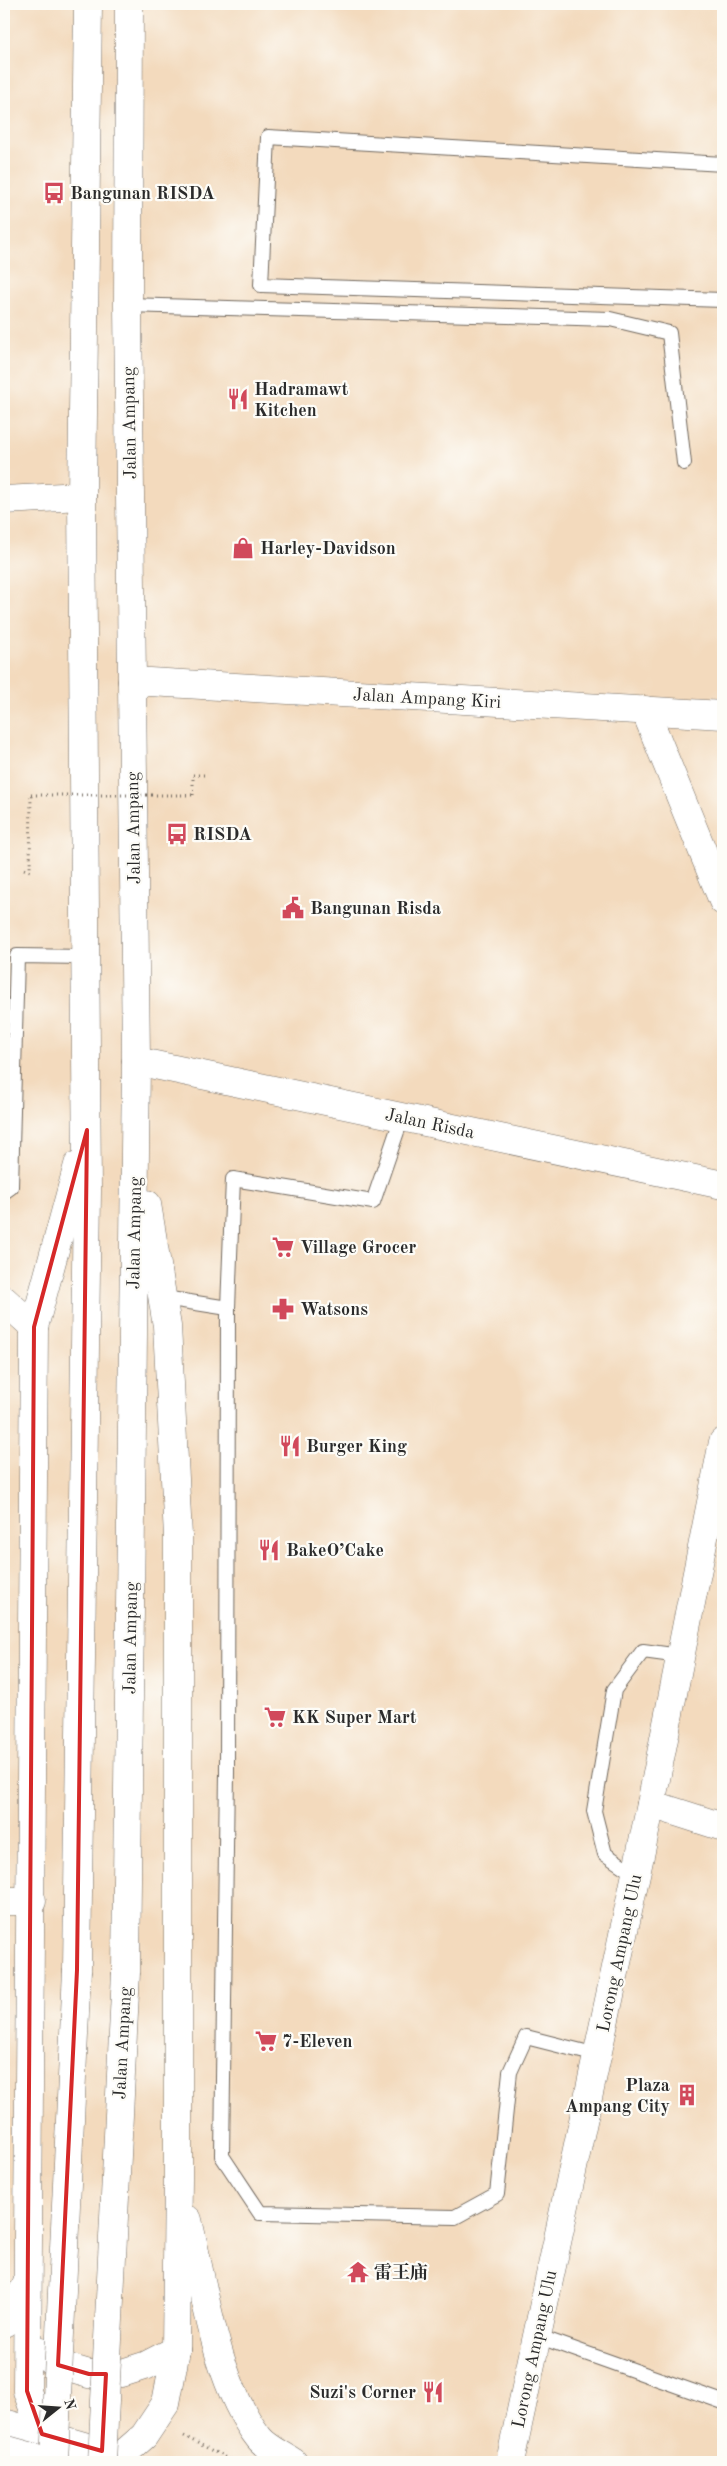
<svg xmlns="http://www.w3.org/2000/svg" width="727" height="2466" font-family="'Old Standard TT','Noto Serif SC',serif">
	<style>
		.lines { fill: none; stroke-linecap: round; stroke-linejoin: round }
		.service-casing { stroke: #71685e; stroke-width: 16 }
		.minor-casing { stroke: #71685e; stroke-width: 29 }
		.tertiary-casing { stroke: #71685e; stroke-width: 29 }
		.secondary-casing { stroke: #71685e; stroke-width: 29 }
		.path { stroke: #71685e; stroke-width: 3; stroke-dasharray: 1 4; stroke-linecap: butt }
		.service { stroke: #fff; stroke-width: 14 }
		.minor { stroke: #fff; stroke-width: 28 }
		.tertiary { stroke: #fff; stroke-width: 28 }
		.secondary { stroke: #fff; stroke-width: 28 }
		.secondary-bridge-casing { stroke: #71685e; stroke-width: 29; stroke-linecap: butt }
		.trunk-bridge-casing { stroke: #71685e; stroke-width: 29; stroke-linecap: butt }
		.path-bridge { stroke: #71685e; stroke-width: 3; stroke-dasharray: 1 4; stroke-linecap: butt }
		.secondary-bridge { stroke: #fff; stroke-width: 28 }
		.trunk-bridge { stroke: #fff; stroke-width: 28 }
		.marked { fill: none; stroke: #d62828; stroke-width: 4; stroke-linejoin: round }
		.labels { text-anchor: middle; stroke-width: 4.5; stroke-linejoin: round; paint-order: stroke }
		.poi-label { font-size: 18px; font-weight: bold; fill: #2b2b2b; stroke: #fdfcf7; text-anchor: start }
		.street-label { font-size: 18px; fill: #2b2b2b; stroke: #fdfcf7 }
	</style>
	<rect width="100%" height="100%" fill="#fdfcf7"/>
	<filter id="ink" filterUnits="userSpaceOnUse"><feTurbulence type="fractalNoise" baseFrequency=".02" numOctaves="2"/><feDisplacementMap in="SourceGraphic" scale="10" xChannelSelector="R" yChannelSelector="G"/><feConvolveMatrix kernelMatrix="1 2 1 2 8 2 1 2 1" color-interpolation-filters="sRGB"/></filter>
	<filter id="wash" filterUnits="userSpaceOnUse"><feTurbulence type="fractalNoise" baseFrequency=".0096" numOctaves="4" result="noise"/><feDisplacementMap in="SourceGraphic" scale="20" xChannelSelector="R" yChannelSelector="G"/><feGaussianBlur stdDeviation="1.12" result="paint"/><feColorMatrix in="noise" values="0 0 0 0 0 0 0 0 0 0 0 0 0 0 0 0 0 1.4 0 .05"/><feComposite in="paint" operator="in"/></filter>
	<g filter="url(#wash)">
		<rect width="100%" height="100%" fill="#f3dabd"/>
	</g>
	<g filter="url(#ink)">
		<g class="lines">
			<!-- service casing -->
			<g class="service-casing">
				<g id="service">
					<path d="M 723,164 L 268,137 L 261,285 L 723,300"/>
					<path d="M 128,305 L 610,319 L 669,333 L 684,463"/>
					<path d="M 4,1192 L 11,1187 L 17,956 L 86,957"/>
					<path d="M 164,1298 L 228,1308 L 227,1772 L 222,2156 L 260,2213 L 455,2217 L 497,2194 L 510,2072 L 526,2037 L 597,2055"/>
					<path d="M 228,1308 L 233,1179 L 373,1202 L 402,1117"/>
					<path d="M 636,1875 L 605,1854 L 594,1811 L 614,1690 L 643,1651 L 680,1656"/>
					<path d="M 537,2336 L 723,2402"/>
				</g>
			</g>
			<!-- minor casing -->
			<g class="minor-casing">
				<g id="minor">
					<path d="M 132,681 L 723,715"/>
					<path d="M 645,710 L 723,901"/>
					<path d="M 136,1061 L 723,1185"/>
					<path d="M 4,1300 L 34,1327"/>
					<path d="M 651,1804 L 723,1827"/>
					<path d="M 4,1901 L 32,1901"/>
					<path d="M 510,2462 L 651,1804 L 723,1442"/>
				</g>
			</g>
			<!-- tertiary casing -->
			<g class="tertiary-casing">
				<path id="tertiary" d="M 4,500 L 82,496"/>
			</g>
			<!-- secondary casing -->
			<g class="secondary-casing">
				<g id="secondary">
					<path d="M 77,1970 L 87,1191 L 82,496 L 88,4"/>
					<path d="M 126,1972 L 136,1061 L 128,305 L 129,4"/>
					<path d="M 188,2220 C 204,2287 216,2383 259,2438 C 267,2448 283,2455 293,2462"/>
					<path d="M 4,2323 L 27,2283"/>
					<path d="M 41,2351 L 55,2364 L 89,2374 L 122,2373 L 147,2365 L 176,2350"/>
					<path d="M 4,2423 L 125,2458"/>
					<path d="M 64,2462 L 42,2434 L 27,2391 L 34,1327 L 78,1165"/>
					<path d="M 114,2462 L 144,2436 L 166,2403 L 176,2350 L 178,2179 L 178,1536 L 167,1326 L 147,1204"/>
				</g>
			</g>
			<!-- path -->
			<g class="path">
				<path d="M 193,795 L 193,775 L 206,775"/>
				<path d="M 24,869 L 30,871 L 31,795"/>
				<path d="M 184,2436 L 234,2462"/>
			</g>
			<!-- service -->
			<use href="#service" class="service"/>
			<!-- minor -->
			<use href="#minor" class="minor"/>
			<!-- tertiary -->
			<use href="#tertiary" class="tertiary"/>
			<!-- secondary -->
			<use href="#secondary" class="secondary"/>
			<!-- secondary-bridge casing -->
			<g class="secondary-bridge-casing">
				<g id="secondary-bridge">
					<path d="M 54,2462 L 77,1970"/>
					<path d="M 102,2462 L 126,1972"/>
				</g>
			</g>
			<!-- trunk-bridge casing -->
			<g class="trunk-bridge-casing">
				<path id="trunk-bridge" d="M 4,2449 L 51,2462"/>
			</g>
			<!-- path-bridge -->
			<path class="path-bridge" d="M 31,795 L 193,795"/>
			<!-- secondary-bridge -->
			<use href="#secondary-bridge" class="secondary-bridge"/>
			<!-- trunk-bridge -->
			<use href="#trunk-bridge" class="trunk-bridge"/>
		</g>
	</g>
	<!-- marked area -->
	<path class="marked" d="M 87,1130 L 77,1970 L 58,2365 L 89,2374 L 106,2374 L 102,2451 L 42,2434 L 27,2391 L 34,1327 Z"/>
	<!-- icons -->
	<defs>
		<g id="bus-bare" transform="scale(1.725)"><path d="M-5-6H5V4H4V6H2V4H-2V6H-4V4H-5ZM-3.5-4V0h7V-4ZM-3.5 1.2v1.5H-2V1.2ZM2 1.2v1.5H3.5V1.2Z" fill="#d1495b" stroke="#fdfcf7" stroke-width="2.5" paint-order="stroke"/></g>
		<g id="restaurant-bare" transform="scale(1.725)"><path d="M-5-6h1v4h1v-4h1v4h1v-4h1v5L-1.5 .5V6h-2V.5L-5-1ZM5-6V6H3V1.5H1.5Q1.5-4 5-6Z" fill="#d1495b" stroke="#fdfcf7" stroke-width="2.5" paint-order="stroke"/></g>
		<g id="shop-bare" transform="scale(1.725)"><path d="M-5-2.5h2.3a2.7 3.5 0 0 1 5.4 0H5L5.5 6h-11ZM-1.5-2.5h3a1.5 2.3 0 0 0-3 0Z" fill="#d1495b" stroke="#fdfcf7" stroke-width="2.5" paint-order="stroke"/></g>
		<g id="civic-bare" transform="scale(1.725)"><path d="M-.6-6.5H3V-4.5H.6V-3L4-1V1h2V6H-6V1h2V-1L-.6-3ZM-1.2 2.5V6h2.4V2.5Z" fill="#d1495b" stroke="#fdfcf7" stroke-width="2.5" paint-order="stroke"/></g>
		<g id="supermarket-bare" transform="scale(1.725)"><path d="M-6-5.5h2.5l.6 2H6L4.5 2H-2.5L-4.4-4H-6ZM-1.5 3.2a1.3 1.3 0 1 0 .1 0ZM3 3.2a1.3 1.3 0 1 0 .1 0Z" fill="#d1495b" stroke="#fdfcf7" stroke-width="2.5" paint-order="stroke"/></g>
		<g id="pharmacy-bare" transform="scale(1.725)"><path d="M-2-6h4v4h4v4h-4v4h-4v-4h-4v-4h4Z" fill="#d1495b" stroke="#fdfcf7" stroke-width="2.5" paint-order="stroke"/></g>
		<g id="building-bare" transform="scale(1.725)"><path d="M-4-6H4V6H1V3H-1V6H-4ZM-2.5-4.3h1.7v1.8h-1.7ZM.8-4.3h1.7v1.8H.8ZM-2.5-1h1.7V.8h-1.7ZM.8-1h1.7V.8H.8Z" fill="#d1495b" stroke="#fdfcf7" stroke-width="2.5" paint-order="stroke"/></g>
		<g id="temple-bare" transform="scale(1.725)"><path d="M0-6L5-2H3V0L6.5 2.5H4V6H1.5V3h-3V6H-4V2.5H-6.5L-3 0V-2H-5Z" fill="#d1495b" stroke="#fdfcf7" stroke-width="2.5" paint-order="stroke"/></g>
	</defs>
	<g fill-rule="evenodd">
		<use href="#bus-bare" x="54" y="193"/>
		<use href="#restaurant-bare" x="238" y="399"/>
		<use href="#shop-bare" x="243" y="548"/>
		<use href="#bus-bare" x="177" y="834"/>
		<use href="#civic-bare" x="293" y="908"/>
		<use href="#supermarket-bare" x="283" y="1247"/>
		<use href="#pharmacy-bare" x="283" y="1309"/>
		<use href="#restaurant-bare" x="290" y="1446"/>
		<use href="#restaurant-bare" x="269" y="1550"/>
		<use href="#supermarket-bare" x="275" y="1717"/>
		<use href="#supermarket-bare" x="266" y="2041"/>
		<use href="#building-bare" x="687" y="2095"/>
		<use href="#temple-bare" x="358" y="2272"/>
		<use href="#restaurant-bare" x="433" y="2392"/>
	</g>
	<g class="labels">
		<!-- poi labels -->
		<g class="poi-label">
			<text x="70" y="199">Bangunan RISDA</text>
			<text x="254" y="395">Hadramawt<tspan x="254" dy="21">Kitchen</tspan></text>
			<text x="260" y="554">Harley-Davidson</text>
			<text x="193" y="840">RISDA</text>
			<text x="310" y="914">Bangunan Risda</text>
			<text x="300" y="1253">Village Grocer</text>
			<text x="300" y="1315">Watsons</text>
			<text x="306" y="1452">Burger King</text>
			<text x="286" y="1556">BakeO’Cake</text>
			<text x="292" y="1723">KK Super Mart</text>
			<text x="282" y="2047">7-Eleven</text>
			<text x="670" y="2091" text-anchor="end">Plaza<tspan x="670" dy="21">Ampang City</tspan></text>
			<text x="374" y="2278">雷王庙</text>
			<text x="416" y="2398" text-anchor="end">Suzi's Corner</text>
		</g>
		<!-- street labels -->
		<g class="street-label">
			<text transform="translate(129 423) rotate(-91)" y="6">Jalan Ampang</text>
			<text transform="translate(427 698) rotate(3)" y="6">Jalan Ampang Kiri</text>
			<text transform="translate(133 828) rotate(-91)" y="6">Jalan Ampang</text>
			<text transform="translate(430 1123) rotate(12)" y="6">Jalan Risda</text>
			<text transform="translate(134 1233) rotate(-89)" y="6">Jalan Ampang</text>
			<text transform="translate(130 1638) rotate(-89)" y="6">Jalan Ampang</text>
			<text transform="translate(619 1953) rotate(-78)" y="6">Lorong Ampang Ulu</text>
			<text transform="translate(122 2043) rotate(-87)" y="6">Jalan Ampang</text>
			<text transform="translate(534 2349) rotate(-78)" y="6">Lorong Ampang Ulu</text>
		</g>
	</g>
	<!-- margin -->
	<rect width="727" height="2466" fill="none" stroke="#fdfcf7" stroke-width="20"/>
	<!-- north arrow -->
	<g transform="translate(58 2408) rotate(73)" stroke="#fdfcf7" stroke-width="4" paint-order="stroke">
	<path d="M0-4L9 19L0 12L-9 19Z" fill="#2b2b2b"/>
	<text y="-8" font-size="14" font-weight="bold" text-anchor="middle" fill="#2b2b2b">N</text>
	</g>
</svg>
